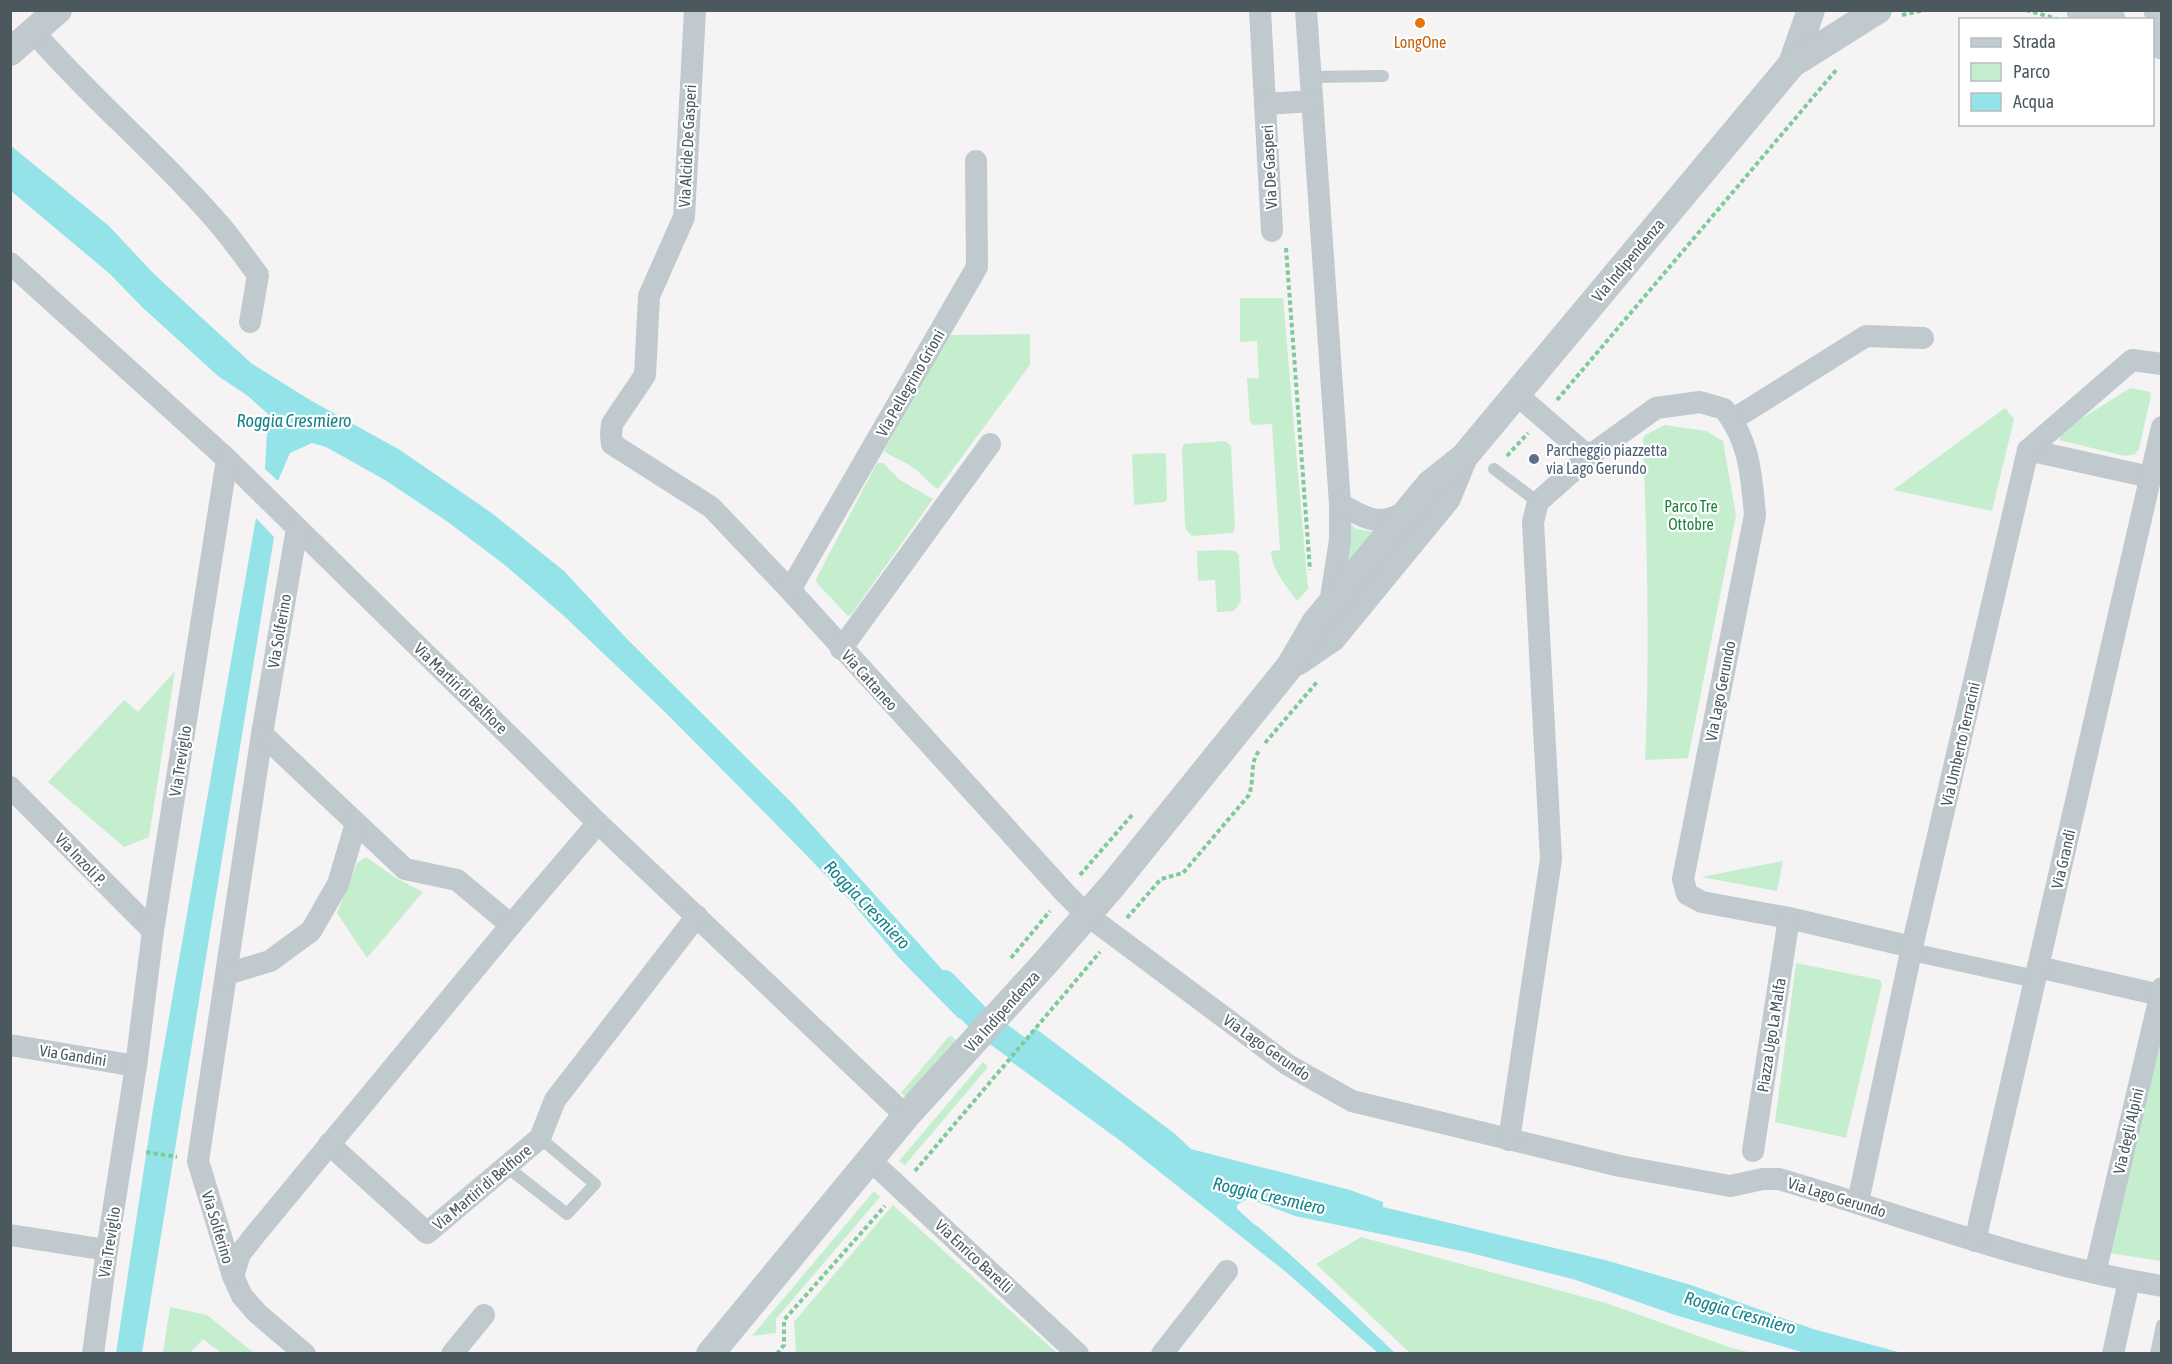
<svg xmlns="http://www.w3.org/2000/svg" width="2172" height="1364" font-family="'Asap Condensed',sans-serif">
	<style>
		.green { fill: #c5eecf }
		.water { fill: #94e3e9 }
		.lines { fill: none; stroke-linecap: round; stroke-linejoin: round }
		.stream { stroke: #94e3e9; stroke-width: 8 }
		.canal { stroke: #94e3e9; stroke-width: 26 }
		.path { stroke: #7ecb9a; stroke-width: 4; stroke-dasharray: 4.5 3; stroke-linecap: butt }
		.service { stroke: #bfc9ce; stroke-width: 12 }
		.pedestrian { stroke: #bfc9ce; stroke-width: 18 }
		.minor { stroke: #bfc9ce; stroke-width: 22 }
		.tertiary { stroke: #bfc9ce; stroke-width: 28 }
		.secondary { stroke: #c0cbd3; stroke-width: 33 }
		.food-dot { fill: #e8710a; stroke: #fff; stroke-width: 2 }
		.service-dot { fill: #5c6f8a; stroke: #fff; stroke-width: 2 }
		.labels { text-anchor: middle; stroke-width: 4.5; stroke-linejoin: round; paint-order: stroke }
		.food-label { font-size: 16px; fill: #c56008; stroke: #fff }
		.street-label { font-size: 16px; fill: #4b595f; stroke: #fff }
		.service-label { font-size: 16px; fill: #4e5e75; stroke: #fff; text-anchor: start }
		.park-label { font-size: 16px; fill: #1d7f40; stroke: #fff }
		.water-label { font-size: 18px; font-style: italic; fill: #13838b; stroke: #fff }
	</style>
	<rect width="100%" height="100%" fill="#f5f3f3"/>
	<!-- green -->
	<g class="green">
		<path d="M 1240,298 L 1283,298 L 1308,589 L 1297,601 C 1286,586 1272,570 1271,551 L 1280,550 L 1272,424 L 1254,425 L 1250,422 L 1247,378 L 1259,379 L 1257,341 L 1240,342 Z"/>
		<path d="M 1030,334 L 1030,365 L 938,489 C 928,484 924,475 915,469 C 905,461 894,459 884,451 L 947,335 Z"/>
		<path d="M 2130,388 L 2150,392 L 2151,395 L 2139,449 L 2135,454 L 2125,456 L 2059,440 L 2062,431 Z"/>
		<path d="M 2005,408 L 2014,419 L 1992,511 L 1893,490 Z"/>
		<path d="M 1665,425 L 1706,431 L 1723,441 L 1736,515 L 1688,758 L 1645,760 C 1650,653 1647,546 1643,439 L 1645,435 Z"/>
		<path d="M 1225,441 L 1231,446 L 1235,528 L 1233,533 L 1192,536 L 1186,530 L 1185,524 L 1182,448 L 1184,444 Z"/>
		<path d="M 1162,453 L 1166,454 L 1167,499 L 1165,502 L 1134,505 L 1132,454 Z"/>
		<path d="M 877,463 L 883,463 L 900,480 L 933,499 L 851,615 L 848,616 L 816,582 L 817,577 Z"/>
		<path d="M 1344,517 L 1356,529 L 1376,532 L 1343,574 Z"/>
		<path d="M 1225,550 L 1235,551 L 1239,555 L 1241,601 L 1234,611 L 1217,612 L 1215,580 L 1198,581 L 1197,551 Z"/>
		<path d="M 175,671 L 149,837 L 124,847 L 48,782 L 124,700 L 138,712 Z"/>
		<path d="M 366,857 L 396,878 L 423,892 L 367,958 L 337,913 L 357,863 Z"/>
		<path d="M 1783,861 L 1777,891 L 1701,877 Z"/>
		<path d="M 1796,963 L 1880,980 L 1882,984 L 1846,1138 L 1775,1122 Z"/>
		<path d="M 2161,1024 L 2161,1261 L 2109,1253 Z"/>
		<path d="M 950,1035 L 956,1040 L 908,1098 L 901,1093 Z"/>
		<path d="M 983,1062 L 988,1067 L 905,1165 L 899,1161 Z"/>
		<path d="M 874,1191 L 880,1197 L 776,1319 L 776,1333 L 752,1336 Z"/>
		<path d="M 893,1205 L 1057,1353 L 796,1353 L 794,1322 Z"/>
		<path d="M 1361,1237 L 1606,1303 L 1732,1348 L 1752,1353 L 1410,1353 L 1316,1264 Z"/>
		<path d="M 170,1307 L 207,1315 L 254,1353 L 221,1353 L 203,1339 L 190,1353 L 163,1353 Z"/>
	</g>
	<!-- water -->
	<g class="water">
		<path d="M 10,145 L 109,226 L 154,274 L 251,363 L 310,400 L 400,450 L 493,514 L 564,571 L 627,639 L 792,803 L 957,986 L 974,1002 L 959,1019 L 899,958 L 850,900 L 770,818 L 665,712 L 564,616 L 506,566 L 448,522 L 385,480 L 326,447 L 312,443 L 290,453 L 278,481 L 265,469 L 268,414 L 248,396 L 218,376 L 142,307 L 110,274 L 11,191 Z"/>
		<path d="M 256,518 L 274,537 L 142,1353 L 116,1353 L 153,1109 Z"/>
		<path d="M 1035,1028 L 1175,1134 L 1191,1149 L 1350,1190 L 1383,1202 L 1383,1207 L 1605,1260 L 1691,1285 L 1813,1329 L 1902,1353 L 1805,1353 L 1675,1315 L 1576,1280 L 1471,1253 L 1295,1216 L 1248,1198 L 1237,1205 L 1236,1216 C 1241,1222 1245,1219 1252,1223 C 1258,1226 1264,1232 1270,1237 C 1313,1274 1354,1314 1395,1353 L 1378,1353 L 1286,1272 L 1122,1142 L 1009,1060 Z"/>
	</g>
	<g class="lines">
		<!-- stream -->
		<path class="stream" d="M 1228,1206 L 1252,1228"/>
		<!-- canal -->
		<path class="canal" d="M 944,983 L 983,1023 L 1045,1068"/>
		<!-- path -->
		<g class="path">
			<path d="M 2026,10 L 2057,19"/>
			<path d="M 1902,15 L 1924,10"/>
			<path d="M 1286,248 L 1310,570"/>
			<path d="M 1557,400 L 1837,69"/>
			<path d="M 1507,456 L 1528,433"/>
			<path d="M 1265,743 L 1317,682"/>
			<path d="M 1080,875 L 1132,815"/>
			<path d="M 1127,918 L 1161,879 L 1183,873 L 1249,795 C 1255,778 1249,764 1259,751"/>
			<path d="M 1011,958 L 1050,911"/>
			<path d="M 146,1152 L 177,1157"/>
			<path d="M 915,1171 L 1100,952"/>
			<path d="M 777,1354 L 784,1345 L 784,1320 L 885,1206"/>
		</g>
		<!-- service -->
		<g class="service">
			<path d="M 1311,77 L 1383,76"/>
			<path d="M 1494,469 L 1538,502"/>
			<path d="M 507,1167 L 567,1214 L 595,1184 L 540,1138"/>
			<path d="M 2156,1354 L 2162,1325"/>
		</g>
		<!-- pedestrian -->
		<path class="pedestrian" d="M 1912,952 L 2035,979"/>
		<!-- minor -->
		<g class="minor">
			<path d="M 695,10 L 684,217 L 649,296 L 645,375 L 612,424 L 611,435 L 612,444 L 711,507 L 790,590 L 1065,893 L 1087,915 L 1288,1065 L 1352,1101 L 1620,1166 L 1730,1186 L 1763,1179 L 1779,1179 C 1906,1216 2030,1265 2162,1286"/>
			<path d="M 1260,10 L 1265,104"/>
			<path d="M 1306,10 L 1340,504 L 1340,540 L 1330,604"/>
			<path d="M 33,31 C 91,99 161,156 219,224 C 233,240 245,258 258,275 L 250,322"/>
			<path d="M 1272,231 L 1265,104 L 1312,101"/>
			<path d="M 10,263 L 227,459 L 598,823 L 906,1116"/>
			<path d="M 1516,394 L 1582,451 L 1592,454"/>
			<path d="M 1732,420 L 1866,336 L 1923,338"/>
			<path d="M 2028,450 L 2150,477"/>
			<path d="M 1340,504 C 1367,519 1379,528 1408,510"/>
			<path d="M 297,528 L 262,734 L 198,1161 L 233,1276 L 242,1296 L 257,1313 L 305,1354"/>
			<path d="M 790,590 L 977,267 L 976,161"/>
			<path d="M 841,649 L 990,444"/>
			<path d="M 262,734 L 405,869 L 457,880 L 511,925"/>
			<path d="M 10,787 L 153,931"/>
			<path d="M 2038,967 L 2160,995"/>
			<path d="M 227,974 L 270,961 L 311,931 L 338,884 L 356,823"/>
			<path d="M 10,1045 L 136,1066"/>
			<path d="M 1509,1140 L 1551,859 L 1533,522 L 1538,502 L 1592,454 L 1656,408 L 1700,402 L 1724,409 C 1750,442 1751,474 1755,515 L 1683,879 L 1687,894 L 1702,902 L 1789,918 L 1912,947"/>
			<path d="M 329,1144 L 427,1233 L 540,1138 L 555,1100 L 697,916"/>
			<path d="M 1753,1151 L 1789,918"/>
			<path d="M 870,1160 L 1078,1354"/>
			<path d="M 1858,1202 L 1912,947 L 2028,450 L 2132,360 L 2162,364"/>
			<path d="M 10,1235 L 107,1250"/>
			<path d="M 1975,1241 L 2162,427"/>
			<path d="M 2095,1273 L 2162,988"/>
			<path d="M 233,1276 L 240,1254 L 254,1236 L 511,925 L 598,823"/>
			<path d="M 93,1354 L 107,1250 L 136,1066 L 153,931 L 227,459"/>
			<path d="M 452,1354 L 484,1315"/>
			<path d="M 1162,1354 L 1227,1271"/>
			<path d="M 2113,1354 L 2129,1281"/>
		</g>
		<!-- tertiary -->
		<g class="tertiary">
			<path d="M 10,52 L 58,10"/>
			<path d="M 1792,64 L 1811,10"/>
			<path d="M 1297,662 L 1332,638 L 1447,498 L 1463,459"/>
			<path d="M 710,1354 L 906,1116 L 1047,961 L 1113,885 L 1290,666 L 1315,623 L 1430,484 L 1464,457 L 1792,64 L 1878,10"/>
		</g>
		<!-- secondary -->
		<g class="secondary">
			<path d="M 2083,10 L 2109,20"/>
			<path d="M 2160,10 L 2162,12"/>
			<path d="M 2152,39 L 2162,43"/>
		</g>
	</g>
	<!-- markers -->
	<circle class="food-dot" cx="1420" cy="23" r="6"/>
	<circle class="service-dot" cx="1534" cy="459" r="6"/>
	<g class="labels">
		<!-- food labels -->
		<g class="food-label">
			<text x="1420" y="48">LongOne</text>
		</g>
		<!-- street labels -->
		<g class="street-label">
			<text transform="translate(687 146) rotate(-87)" y="6">Via Alcide De Gasperi</text>
			<text transform="translate(1269 167) rotate(-93)" y="6">Via De Gasperi</text>
			<text transform="translate(1628 260) rotate(-50)" y="6">Via Indipendenza</text>
			<text transform="translate(910 383) rotate(-60)" y="6">Via Pellegrino Grioni</text>
			<text transform="translate(279 631) rotate(-80)" y="6">Via Solferino</text>
			<text transform="translate(870 680) rotate(48)" y="6">Via Cattaneo</text>
			<text transform="translate(461 688) rotate(44)" y="6">Via Martiri di Belfiore</text>
			<text transform="translate(1720 691) rotate(-79)" y="6">Via Lago Gerundo</text>
			<text transform="translate(1960 744) rotate(-77)" y="6">Via Umberto Terracini</text>
			<text transform="translate(180 761) rotate(-81)" y="6">Via Treviglio</text>
			<text transform="translate(81 859) rotate(46)" y="6">Via Inzoli P.</text>
			<text transform="translate(2063 859) rotate(-77)" y="6">Via Grandi</text>
			<text transform="translate(1002 1011) rotate(-48)" y="6">Via Indipendenza</text>
			<text transform="translate(1771 1035) rotate(-81)" y="6">Piazza Ugo La Malfa</text>
			<text transform="translate(1267 1047) rotate(35)" y="6">Via Lago Gerundo</text>
			<text transform="translate(73 1055) rotate(9)" y="6">Via Gandini</text>
			<text transform="translate(2128 1131) rotate(-77)" y="6">Via degli Alpini</text>
			<text transform="translate(482 1187) rotate(-40)" y="6">Via Martiri di Belfiore</text>
			<text transform="translate(1837 1197) rotate(17)" y="6">Via Lago Gerundo</text>
			<text transform="translate(218 1227) rotate(73)" y="6">Via Solferino</text>
			<text transform="translate(109 1242) rotate(-81)" y="6">Via Treviglio</text>
			<text transform="translate(974 1256) rotate(43)" y="6">Via Enrico Barelli</text>
		</g>
		<!-- service labels -->
		<g class="service-label">
			<text x="1546" y="456">Parcheggio piazzetta<tspan x="1546" dy="18">via Lago Gerundo</tspan></text>
		</g>
		<!-- park labels -->
		<g class="park-label">
			<text x="1691" y="512">Parco Tre<tspan x="1691" dy="18">Ottobre</tspan></text>
		</g>
		<!-- water labels -->
		<g class="water-label">
			<text x="294" y="427">Roggia Cresmiero</text>
			<text transform="translate(867 905) rotate(46)" y="6">Roggia Cresmiero</text>
			<text transform="translate(1269 1196) rotate(13)" y="6">Roggia Cresmiero</text>
			<text transform="translate(1740 1313) rotate(16)" y="6">Roggia Cresmiero</text>
		</g>
	</g>
	<!-- border -->
	<rect width="2172" height="1364" fill="none" stroke="#4b595f" stroke-width="24"/>
	<!-- legend -->
	<rect x="1959" y="18" width="195" height="108" fill="#ffffff" stroke="#b7bdbf" stroke-width="1.5"/>
	<rect x="1971" y="38" width="30" height="9" fill="#c0cbd3" stroke="#b7bdbf" stroke-width="1.5"/>
	<text x="2013" y="48" font-size="18" fill="#4b595f">Strada</text>
	<rect x="1971" y="63" width="30" height="18" fill="#c5eecf" stroke="#b7bdbf" stroke-width="1.5"/>
	<text x="2013" y="78" font-size="18" fill="#4b595f">Parco</text>
	<rect x="1971" y="93" width="30" height="18" fill="#94e3e9" stroke="#b7bdbf" stroke-width="1.5"/>
	<text x="2013" y="108" font-size="18" fill="#4b595f">Acqua</text>
</svg>
